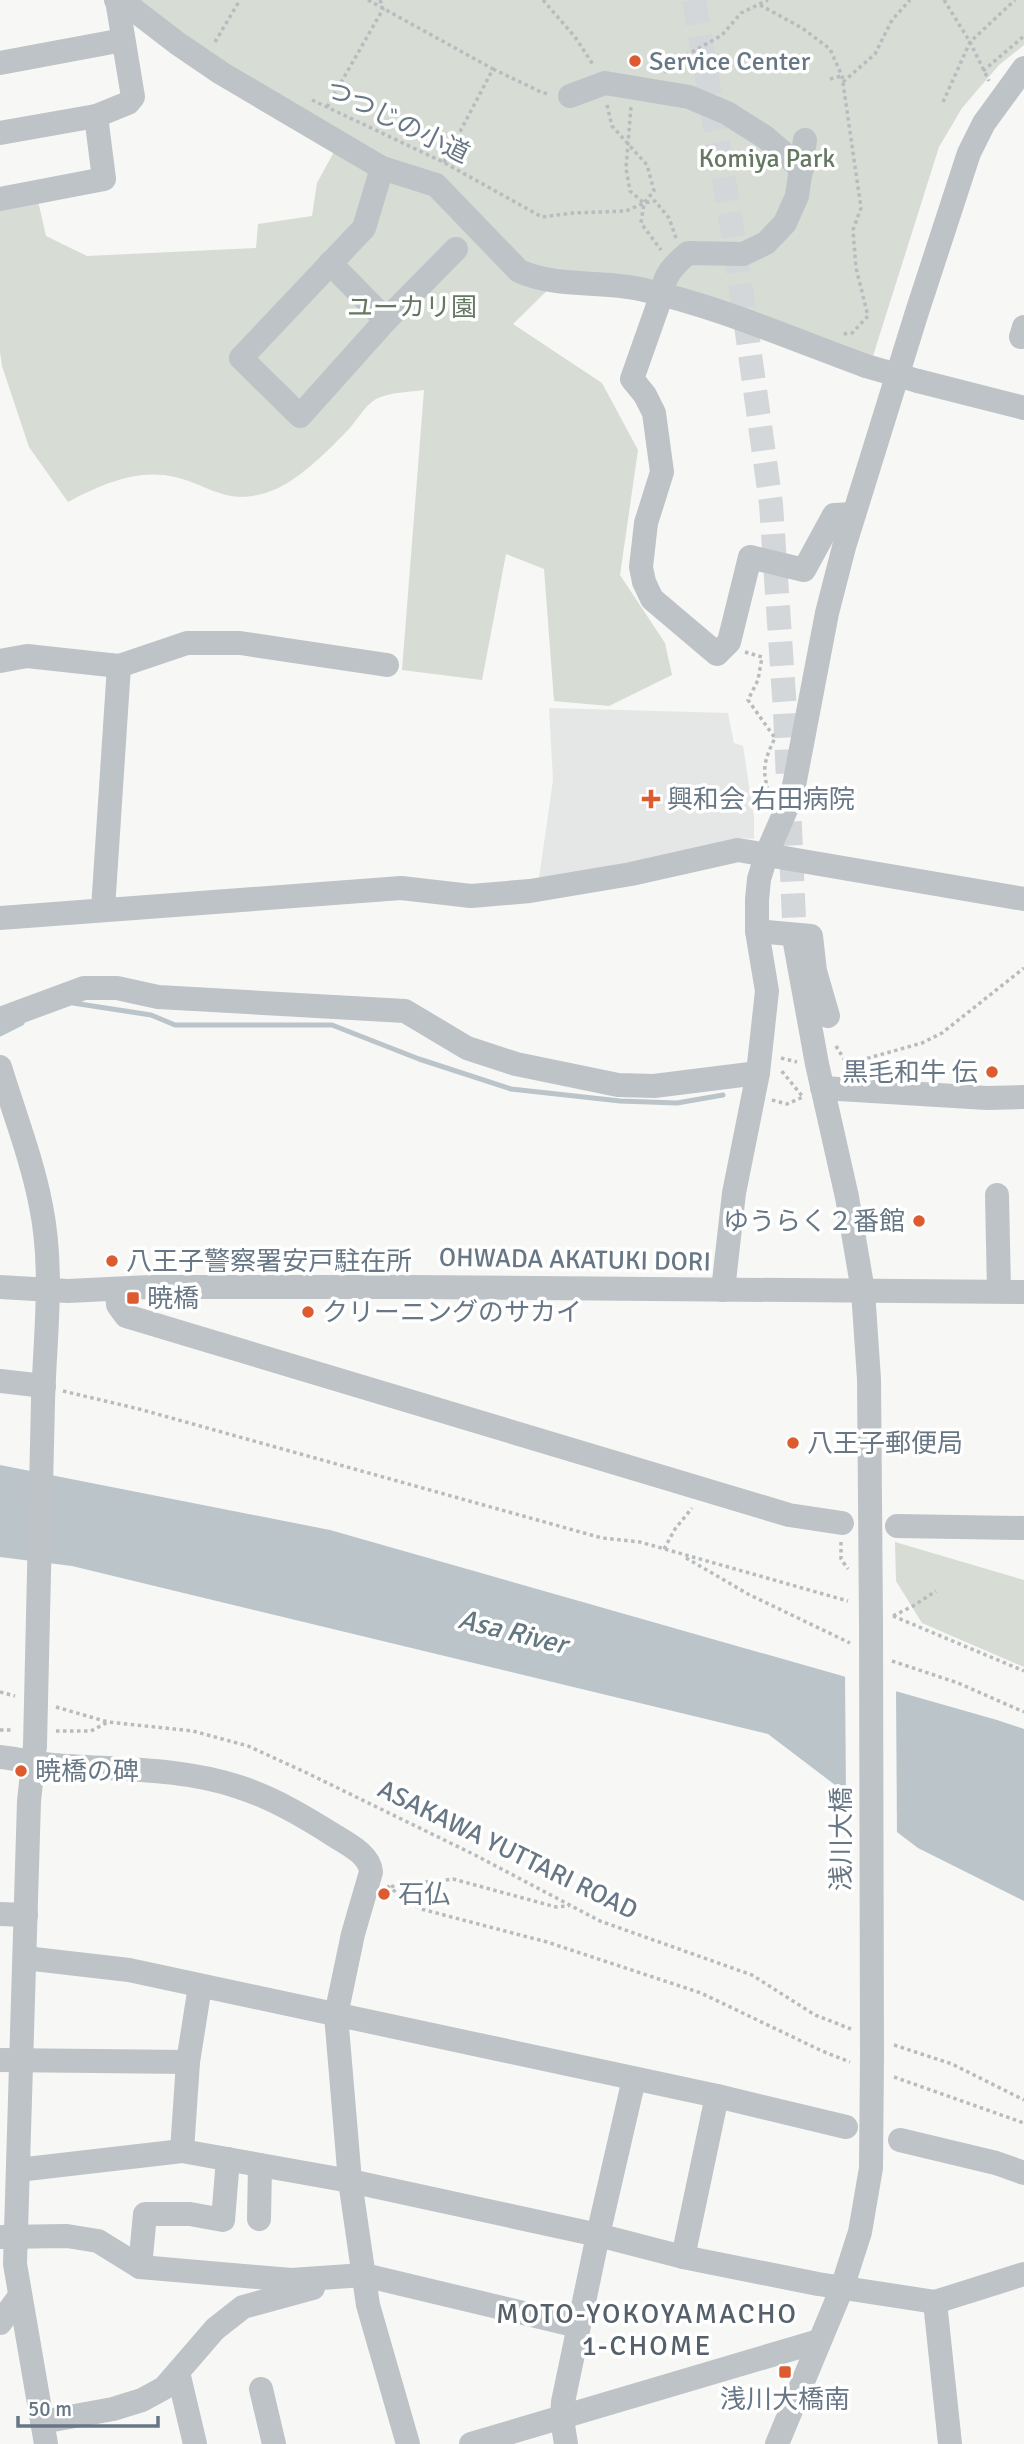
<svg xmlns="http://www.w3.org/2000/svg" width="1024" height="2444" font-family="Signika,'Noto Sans JP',sans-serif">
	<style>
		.built { fill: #e5e6e6 }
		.green { fill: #d7dcd4 }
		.water { fill: #bac4c9 }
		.pier { fill: #f7f7f5 }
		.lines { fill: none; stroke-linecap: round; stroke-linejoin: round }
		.stream { stroke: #bac4c9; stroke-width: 5 }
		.minor-tunnel { stroke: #d3d7d9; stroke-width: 24; stroke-dasharray: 24 12; stroke-linecap: butt }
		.path { stroke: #b9bcbf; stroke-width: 3.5; stroke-dasharray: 3.5 3.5; stroke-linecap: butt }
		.minor { stroke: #bec3c7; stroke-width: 24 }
		.minor-bridge { stroke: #bec3c7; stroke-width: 24 }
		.poi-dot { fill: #dd5b2f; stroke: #fff; stroke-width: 2.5 }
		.labels { text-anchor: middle; stroke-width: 7; stroke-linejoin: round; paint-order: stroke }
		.poi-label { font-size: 26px; fill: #677785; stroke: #fff; text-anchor: start }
		.street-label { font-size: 26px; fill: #677785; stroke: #fff }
		.park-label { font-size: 26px; fill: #667762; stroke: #fff }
		.water-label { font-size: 28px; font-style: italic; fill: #637880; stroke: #fff }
		.neighbourhood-label { font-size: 28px; letter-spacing: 2px; fill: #55606a; stroke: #fff }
	</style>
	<rect width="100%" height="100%" fill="#f7f7f5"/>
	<!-- built -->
	<path class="built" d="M 549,708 L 728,713 L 734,743 L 743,746 L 754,818 L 754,839 L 738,838 L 678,855 L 539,878 L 553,780 Z"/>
	<!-- green -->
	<g class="green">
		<path d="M 116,0 L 1024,0 L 1024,45 L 999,65 L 962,108 L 939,147 L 873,356 L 563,275 L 513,324 L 602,383 L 638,450 L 620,575 L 665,643 L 672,675 L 609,706 L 554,701 L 544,569 L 506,554 L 482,680 L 402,670 L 424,390 C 409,392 390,392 376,399 C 364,406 357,421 348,430 C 328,451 295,484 268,492 C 226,506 212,486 175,477 C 138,468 100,485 68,502 L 29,447 L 2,366 L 0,352 L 0,208 L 38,201 L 46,236 L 87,256 L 256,248 L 258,224 L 312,216 L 317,183 L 342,137 Z"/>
		<path d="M 895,1542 L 1024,1580 L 1024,1667 L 922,1623 L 896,1581 Z"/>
	</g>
	<!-- water -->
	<path class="water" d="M 0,1465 L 330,1530 L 997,1720 L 1024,1729 L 1024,1901 L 918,1848 L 768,1734 L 72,1566 L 0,1557 Z"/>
	<!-- pier -->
	<path class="pier" d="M 845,1673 L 896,1687 L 897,1836 L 846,1797 Z"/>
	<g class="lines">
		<!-- stream -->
		<g class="stream">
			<path d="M 73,1003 L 151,1015 L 175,1025 L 332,1025 L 419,1059 L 511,1089 L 620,1101 L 677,1103 L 723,1095"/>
			<path d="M 0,1034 L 22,1023"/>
		</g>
		<!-- minor-tunnel -->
		<path class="minor-tunnel" d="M 694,0 L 734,240 L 771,504 L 785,711 L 795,943"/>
		<!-- path -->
		<g class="path">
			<path d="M 368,0 L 493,69 L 443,164"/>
			<path d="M 543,0 L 575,37 L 594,66"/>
			<path d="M 944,0 L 970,42 L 989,81"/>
			<path d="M 760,5 L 802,28 L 830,49 L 842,76 L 861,208 L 853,230 L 856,268 L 868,316 L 852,333 L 842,334"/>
			<path d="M 215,42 L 240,0"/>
			<path d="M 493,69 L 543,93 L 550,94"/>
			<path d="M 983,71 L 1024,36"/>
			<path d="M 665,73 L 671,64 L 722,35 L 741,13 L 768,0"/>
			<path d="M 830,79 L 842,76"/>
			<path d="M 843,82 L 875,54 L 892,20 L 910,0"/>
			<path d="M 312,100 L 443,162 L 542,217 L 573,213 L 626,211 L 644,203"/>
			<path d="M 943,102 L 970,42 L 1015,0"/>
			<path d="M 607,105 L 612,126 L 647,165 L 654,191 L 644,203 L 641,223 L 661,250"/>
			<path d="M 327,107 L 383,9 L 380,0"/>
			<path d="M 631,107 L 626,168 L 630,191 L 644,203 L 655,201 L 669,218 L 676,238"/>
			<path d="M 745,652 L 762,657 L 758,680 L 748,700 L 775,738 C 764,760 761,772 770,794"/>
			<path d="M 836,1046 L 847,1064 L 922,1043 L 942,1033 L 1024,968"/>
			<path d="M 781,1058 L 797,1062"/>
			<path d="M 772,1100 L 787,1104 L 803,1097 L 780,1069"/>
			<path d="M 63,1391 L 139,1409 L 602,1538 L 640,1542 L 848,1601"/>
			<path d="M 841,1542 L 841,1559 L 848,1569"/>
			<path d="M 664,1549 L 675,1529 L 692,1508"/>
			<path d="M 686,1558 L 748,1594 L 850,1643"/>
			<path d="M 893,1616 L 1024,1671"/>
			<path d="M 893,1616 L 913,1606 L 936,1591"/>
			<path d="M 892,1661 L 958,1683 L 1024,1712"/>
			<path d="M 0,1692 L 15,1696"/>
			<path d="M 56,1707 L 108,1722 L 193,1731 L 248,1746 L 307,1773 L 475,1855 L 600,1921 L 752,1975 L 815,2015 L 851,2029"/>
			<path d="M 0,1730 L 14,1730"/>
			<path d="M 56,1731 L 91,1731 L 108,1722"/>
			<path d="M 387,1886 L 421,1909 L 547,1942 L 701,1993 L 822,2051 L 850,2062"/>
			<path d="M 391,1887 L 403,1882 L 433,1882 L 453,1879 L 556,1907 L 569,1906"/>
			<path d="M 894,2045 L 952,2064 L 1024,2100"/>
			<path d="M 894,2077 L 1024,2123"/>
		</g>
		<!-- minor -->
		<g class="minor">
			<path d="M 116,0 L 134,10 L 177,43 L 221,73 L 382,168 L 436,185 L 519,271 C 557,288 599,280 640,289 C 717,306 792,339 866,366"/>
			<path d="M 0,63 L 123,40"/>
			<path d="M 570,96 L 605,83 L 689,97 L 727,113 L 765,137 L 802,169"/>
			<path d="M 0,133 L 96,116"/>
			<path d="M 805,140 L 797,196 L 785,223 L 766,243 L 743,254 L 688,253 C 673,266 664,275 662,294 L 632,379 L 645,395 L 654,413 L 662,472 L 646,523 L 641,567 L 644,582 L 652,599 L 717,654 L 729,642 L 750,557 L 804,570 L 834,515 L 854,514"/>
			<path d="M 382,168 L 364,228 L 241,358 L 300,416 L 386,320 L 456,249"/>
			<path d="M 0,199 L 104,179 L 96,116 L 128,103 L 133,97 L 117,0"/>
			<path d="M 330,263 L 386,320"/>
			<path d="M 1021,337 L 1024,327"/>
			<path d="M 918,381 L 1024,408"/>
			<path d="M 0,661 L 27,656 L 119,666 L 187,643 L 240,643 L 387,665"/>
			<path d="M 103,909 L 119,666"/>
			<path d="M 0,918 L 401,888 L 471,896 L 530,891 L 631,874 L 738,850 L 1024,899"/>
			<path d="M 757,931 L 811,936 L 815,971 L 828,1016"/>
			<path d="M 795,943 L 817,1064 L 847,1197 L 863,1291 L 869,1379 L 871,1623"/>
			<path d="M 0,1019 L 84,988 L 117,988 L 158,997 L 405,1011 L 467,1048 L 516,1064 L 618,1085 L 654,1086 L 758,1073"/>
			<path d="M 0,1067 C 14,1113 32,1159 41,1206 C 54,1270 45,1336 43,1401"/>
			<path d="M 822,1088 L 987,1098 L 1024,1097"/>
			<path d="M 997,1195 L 999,1291"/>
			<path d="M 0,1287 L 68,1291 L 150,1287 L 410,1287 L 1024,1292"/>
			<path d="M 723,1290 L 734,1193 L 758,1073 L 767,991 L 757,931 L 757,900 L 759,879 L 767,853 L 792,796 L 827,613 L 844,547 L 917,312 L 969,153 L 984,123 L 1024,68"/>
			<path d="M 117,1291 L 118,1305 L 126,1316 L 789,1515 L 842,1523"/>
			<path d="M 0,1381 L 44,1386"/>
			<path d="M 897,1526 L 1024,1528"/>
			<path d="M 35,1745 L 29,1801 L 15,2264 L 46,2444"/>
			<path d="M 0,1757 C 18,1759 35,1763 53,1765 C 115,1770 179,1767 239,1787 C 273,1798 305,1817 335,1836 C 348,1844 370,1855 371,1872 L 353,1934 L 336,2015 L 350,2181 L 368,2305 L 408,2444"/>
			<path d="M 0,1914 L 26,1915"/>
			<path d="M 25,1958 L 129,1970 L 717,2096 L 846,2127"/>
			<path d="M 0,2060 L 188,2062"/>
			<path d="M 900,2140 L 996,2163 L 1024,2173"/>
			<path d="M 182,2151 L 188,2062 L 200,1986"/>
			<path d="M 18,2170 L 182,2151 L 350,2181 L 598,2235 L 683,2257 L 818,2284 L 935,2302 L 1024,2274"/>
			<path d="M 259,2219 L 260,2165"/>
			<path d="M 1,2237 L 67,2236 L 98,2241 L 140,2267 L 291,2280 L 364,2275 L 578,2326"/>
			<path d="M 683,2257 L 717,2096"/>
			<path d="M 140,2267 L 145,2214 L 190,2214 L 223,2220 L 228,2159"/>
			<path d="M 935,2302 L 950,2444"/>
			<path d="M 0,2323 L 20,2296"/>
			<path d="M 178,2372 L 195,2444"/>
			<path d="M 261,2389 L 274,2444"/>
			<path d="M 42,2422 L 113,2409 L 142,2400 L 164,2388 L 215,2329 L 243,2307 L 313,2288"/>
			<path d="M 471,2444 L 819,2341"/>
			<path d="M 566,2444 L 562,2419 L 563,2402 L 598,2235 L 634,2079"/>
			<path d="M 777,2444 L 842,2288 L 860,2232 L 871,2168 L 872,2056"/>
		</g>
		<!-- minor-bridge -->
		<g class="minor-bridge">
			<path d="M 866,366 L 918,381"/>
			<path d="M 871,1623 L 872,2056"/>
			<path d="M 35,1745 L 43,1401"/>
		</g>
	</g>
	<!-- markers -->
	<g class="poi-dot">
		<circle cx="635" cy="61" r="7"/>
		<path d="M647.5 788.5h7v7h7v7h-7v7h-7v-7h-7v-7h7z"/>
		<circle cx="992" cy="1072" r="7"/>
		<circle cx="919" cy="1221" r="7"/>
		<circle cx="112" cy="1261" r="7"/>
		<rect x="126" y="1291" width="14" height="14" rx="3.5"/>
		<circle cx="308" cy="1312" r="7"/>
		<circle cx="793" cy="1443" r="7"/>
		<circle cx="21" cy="1771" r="7"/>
		<circle cx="384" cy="1894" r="7"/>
		<rect x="778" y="2365" width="14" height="14" rx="3.5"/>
	</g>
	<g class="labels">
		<!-- poi labels -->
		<g class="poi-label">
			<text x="649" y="70">Service Center</text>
			<text x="667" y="808">興和会 右田病院</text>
			<text x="978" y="1081" text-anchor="end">黒毛和牛 伝</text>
			<text x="905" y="1230" text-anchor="end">ゆうらく２番館</text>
			<text x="126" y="1270">八王子警察署安戸駐在所</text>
			<text x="147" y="1307">暁橋</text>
			<text x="322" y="1321">クリーニングのサカイ</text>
			<text x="807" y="1452">八王子郵便局</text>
			<text x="35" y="1780">暁橋の碑</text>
			<text x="398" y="1903">石仏</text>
			<text x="785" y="2408" text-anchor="middle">浅川大橋南</text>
		</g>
		<!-- street labels -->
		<g class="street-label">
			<text transform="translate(398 121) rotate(26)" y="9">つつじの小道</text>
			<text transform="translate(575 1259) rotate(1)" y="9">OHWADA AKATUKI DORI</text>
			<text transform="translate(841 1839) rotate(-90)" y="9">浅川大橋</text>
			<text transform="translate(508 1849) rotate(26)" y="9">ASAKAWA YUTTARI ROAD</text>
		</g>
		<!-- park labels -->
		<g class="park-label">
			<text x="767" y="167">Komiya Park</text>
			<text x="412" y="316">ユーカリ園</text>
		</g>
		<!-- water labels -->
		<g class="water-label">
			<text transform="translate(513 1631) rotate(14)" y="10">Asa River</text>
		</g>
		<!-- neighbourhood labels -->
		<g class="neighbourhood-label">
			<text x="647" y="2323">MOTO-YOKOYAMACHO<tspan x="647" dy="32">1-CHOME</tspan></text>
		</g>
	</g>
	<!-- scale -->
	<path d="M18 2416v10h140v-10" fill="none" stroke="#677785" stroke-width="3.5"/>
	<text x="28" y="2416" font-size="21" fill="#677785" stroke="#ffffff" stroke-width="5" paint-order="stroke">50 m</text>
</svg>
